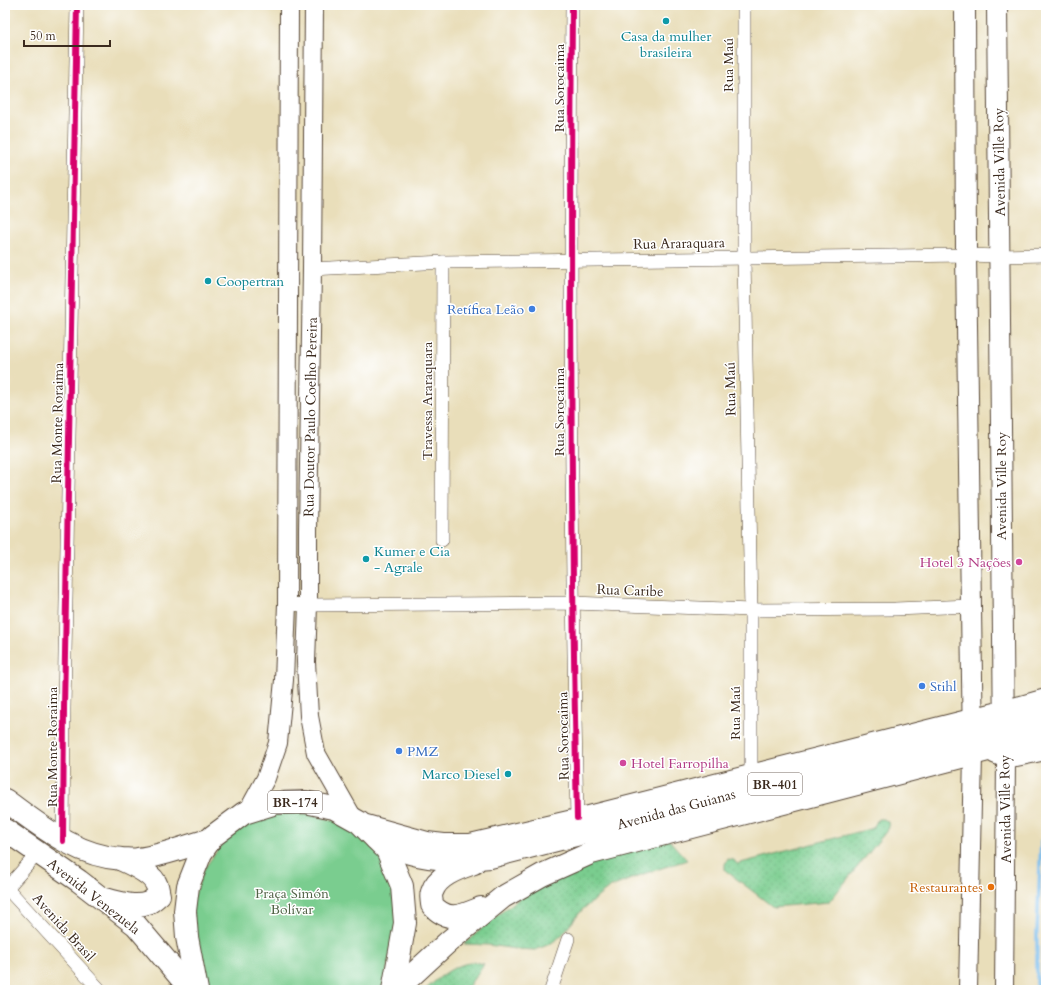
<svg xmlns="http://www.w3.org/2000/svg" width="1051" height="995" font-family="Cardo,serif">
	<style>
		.grass { fill: url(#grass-dots); stroke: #5a7c56 }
		.green { fill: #7acd8f; stroke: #5a7c56 }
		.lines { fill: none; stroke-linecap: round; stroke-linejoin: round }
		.stream { stroke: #78bdef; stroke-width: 3.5 }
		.street-casing { stroke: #554535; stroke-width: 14 }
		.secondary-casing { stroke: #554535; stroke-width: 20 }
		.primary-casing { stroke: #554535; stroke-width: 22 }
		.highway-casing { stroke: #554535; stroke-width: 24 }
		.street { stroke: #fff; stroke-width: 13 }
		.secondary { stroke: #fff; stroke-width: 18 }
		.primary { stroke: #fff; stroke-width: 20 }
		.highway { stroke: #fff; stroke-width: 22 }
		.cycleway-casing { stroke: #fff; stroke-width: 8 }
		.cycleway { stroke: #d6006c; stroke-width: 6 }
		.culture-dot { fill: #0f9aa8; stroke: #fff; stroke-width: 1.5 }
		.shop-dot { fill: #3f7fe0; stroke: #fff; stroke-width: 1.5 }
		.hotel-dot { fill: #d1479c; stroke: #fff; stroke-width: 1.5 }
		.food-dot { fill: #e8710a; stroke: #fff; stroke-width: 1.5 }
		.labels { text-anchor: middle; stroke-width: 3; stroke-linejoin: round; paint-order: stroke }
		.shield { fill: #fff; stroke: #766a62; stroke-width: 1 }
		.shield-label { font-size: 13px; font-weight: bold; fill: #3b2a1e }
		.culture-label { font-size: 14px; fill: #0d838f; stroke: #fff; text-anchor: start }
		.street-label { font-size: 14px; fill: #3b2a1e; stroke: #fff }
		.shop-label { font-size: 14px; fill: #366cbe; stroke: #fff; text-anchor: start }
		.hotel-label { font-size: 14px; fill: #b23c85; stroke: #fff; text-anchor: end }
		.food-label { font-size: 14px; fill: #c56008; stroke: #fff; text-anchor: end }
		.park-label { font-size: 14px; fill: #516346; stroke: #fff }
	</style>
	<defs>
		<pattern id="grass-dots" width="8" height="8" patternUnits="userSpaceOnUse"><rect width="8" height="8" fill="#7acd8f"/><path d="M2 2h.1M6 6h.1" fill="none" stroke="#6ab07b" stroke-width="1.8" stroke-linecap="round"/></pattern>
	</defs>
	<rect width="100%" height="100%" fill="#fff"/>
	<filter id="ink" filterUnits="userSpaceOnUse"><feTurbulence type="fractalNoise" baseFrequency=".025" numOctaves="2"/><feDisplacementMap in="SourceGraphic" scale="8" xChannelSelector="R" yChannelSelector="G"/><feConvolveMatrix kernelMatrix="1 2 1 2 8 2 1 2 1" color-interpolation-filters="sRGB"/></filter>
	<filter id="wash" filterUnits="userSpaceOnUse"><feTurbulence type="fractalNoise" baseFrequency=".012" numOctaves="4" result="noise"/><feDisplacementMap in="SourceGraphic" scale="16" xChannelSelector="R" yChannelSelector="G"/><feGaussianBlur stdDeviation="0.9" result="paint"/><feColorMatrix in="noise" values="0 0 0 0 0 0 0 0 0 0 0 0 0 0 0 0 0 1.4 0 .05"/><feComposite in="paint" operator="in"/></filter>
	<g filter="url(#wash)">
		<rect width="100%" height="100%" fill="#e9deba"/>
		<!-- grass -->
		<g class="grass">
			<path d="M 878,819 L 884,819 L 888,822 L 889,828 L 829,902 L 773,907 L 725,870 L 725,864 L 728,859 L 734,860 L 737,864 L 873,828 Z"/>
			<path d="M 668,839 L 687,860 L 643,874 L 609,888 L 583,909 L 561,936 L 550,944 L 535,950 L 516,949 L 488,945 L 464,944 L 490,921 L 524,895 L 555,876 Z"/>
			<path d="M 473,962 L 484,964 L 466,990 L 425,990 C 441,976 451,966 473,962 Z"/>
		</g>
		<!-- green -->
		<path class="green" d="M 298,810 L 345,824 L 377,851 L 393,880 L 398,914 L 383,990 L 205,990 L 191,905 L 204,869 L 227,837 L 261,815 Z"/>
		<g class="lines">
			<!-- stream -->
			<path class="stream" d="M 1037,990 L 1037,934 L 1041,841"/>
		</g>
	</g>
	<g filter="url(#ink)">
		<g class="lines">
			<!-- street casing -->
			<g class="street-casing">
				<g id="street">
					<path d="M 572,5 C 570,276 571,547 577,818"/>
					<path d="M 744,5 L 744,259 L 751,610 L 751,773"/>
					<path d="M 312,269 L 443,262 L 966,255 L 1000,256 L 1046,255"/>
					<path d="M 442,540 L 443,262"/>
					<path d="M 287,604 L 308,605 L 573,603 L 751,610 L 895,609 L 971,606"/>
					<path d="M 63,841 L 64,708 L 77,5"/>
					<path d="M 5,886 L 100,990"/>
					<path d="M 7,888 L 38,853"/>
					<path d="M 551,990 L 568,939"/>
				</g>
			</g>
			<!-- secondary casing -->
			<g class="secondary-casing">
				<g id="secondary">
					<path d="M 314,5 L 312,269 L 308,531 L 308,605 L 306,662 L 309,716 L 316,753 L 353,818"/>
					<path d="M 1004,746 L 1006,759 L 1004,990"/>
					<path d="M 994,754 L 1006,759 L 1046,751"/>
					<path d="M 248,811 L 266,778 L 278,743 L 284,680 L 287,604 L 289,5"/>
					<path d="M 359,822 L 427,841 L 444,843 L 470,843 L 577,818 L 1003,710 L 1046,698"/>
					<path d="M 968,990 L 973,754"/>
				</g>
			</g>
			<!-- primary casing -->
			<g class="primary-casing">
				<g id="primary">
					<path d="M 965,5 L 966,255 L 973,749"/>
					<path d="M 997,5 L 1004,742"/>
				</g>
			</g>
			<!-- highway casing -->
			<g class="highway-casing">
				<g id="highway">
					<path d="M 5,800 C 41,826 76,856 122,859 C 127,859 133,860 138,859 C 162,856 187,846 211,839"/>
					<path d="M 5,830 L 79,881 L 136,925 L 191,990"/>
					<path d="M 376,839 C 387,843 398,849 410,853 C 436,861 464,860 490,857 L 1046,715"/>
					<path d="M 474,863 C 460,868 437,875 432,892 C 430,895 432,901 432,905 C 448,923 461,916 481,908"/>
					<path d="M 105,899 C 118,902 134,908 148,903 C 151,902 155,898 159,895 C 158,892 158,888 157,886 C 153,873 131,864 120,859"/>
					<path d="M 197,990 L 187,937 L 185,911 L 188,886 L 201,853 L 213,836 L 244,813 L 276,803 L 305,802 L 334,808 L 359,822 L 387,850 L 402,886 L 405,923 L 393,990"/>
					<path d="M 396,990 L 448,942 L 503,897 L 542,875 L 591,853 L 1046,735"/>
				</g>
			</g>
			<!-- street -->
			<use href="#street" class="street"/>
			<!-- secondary -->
			<use href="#secondary" class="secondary"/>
			<!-- primary -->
			<use href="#primary" class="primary"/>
			<!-- highway -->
			<use href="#highway" class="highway"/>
			<!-- cycleway casing -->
			<g class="cycleway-casing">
				<g id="cycleway">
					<path d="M 572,5 C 570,276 571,547 577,818"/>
					<path d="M 63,841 L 64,708 L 77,5"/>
				</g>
			</g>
			<!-- cycleway -->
			<use href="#cycleway" class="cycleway"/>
		</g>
	</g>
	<!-- markers -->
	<g class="culture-dot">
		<circle cx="666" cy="21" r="4"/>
		<circle cx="208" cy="281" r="4"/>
		<circle cx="366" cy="559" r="4"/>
		<circle cx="508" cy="774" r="4"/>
	</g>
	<g class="shop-dot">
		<circle cx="532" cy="309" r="4"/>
		<circle cx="922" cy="686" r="4"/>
		<circle cx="399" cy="751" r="4"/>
	</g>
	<g class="hotel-dot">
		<circle cx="1019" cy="562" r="4"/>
		<circle cx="623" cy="763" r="4"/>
	</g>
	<circle class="food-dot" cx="991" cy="887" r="4"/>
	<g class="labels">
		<!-- shield labels -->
		<g class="shield">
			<rect x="748" y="773" width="54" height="22" rx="3"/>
			<rect x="268" y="791" width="54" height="22" rx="3"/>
		</g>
		<g class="shield-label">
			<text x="775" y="789">BR-401</text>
			<text x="295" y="807">BR-174</text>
		</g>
		<!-- culture labels -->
		<g class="culture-label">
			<text x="666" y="41" text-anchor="middle">Casa da mulher<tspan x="666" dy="16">brasileira</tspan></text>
			<text x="216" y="286">Coopertran</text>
			<text x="374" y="556">Kumer e Cia<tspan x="374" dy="16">- Agrale</tspan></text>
			<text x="500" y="779" text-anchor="end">Marco Diesel</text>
		</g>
		<!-- street labels -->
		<g class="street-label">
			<text transform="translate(728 65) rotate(-90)" y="5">Rua Maú</text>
			<text transform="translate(559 88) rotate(-90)" y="5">Rua Sorocaima</text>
			<text transform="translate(999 162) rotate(-91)" y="5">Avenida Ville Roy</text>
			<text transform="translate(679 243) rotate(-1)" y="5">Rua Araraquara</text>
			<text transform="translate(730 389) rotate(-91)" y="5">Rua Maú</text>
			<text transform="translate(427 401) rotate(-90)" y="5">Travessa Araraquara</text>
			<text transform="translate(559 412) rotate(-90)" y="5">Rua Sorocaima</text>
			<text transform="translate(310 417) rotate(-89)" y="5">Rua Doutor Paulo Coelho Pereira</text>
			<text transform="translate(57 423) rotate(-89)" y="5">Rua Monte Roraima</text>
			<text transform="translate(1001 486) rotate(-90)" y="5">Avenida Ville Roy</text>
			<text transform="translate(630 590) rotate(2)" y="5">Rua Caribe</text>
			<text transform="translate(735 713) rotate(-90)" y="5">Rua Maú</text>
			<text transform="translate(563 736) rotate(-91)" y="5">Rua Sorocaima</text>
			<text transform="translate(52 747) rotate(-90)" y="5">Rua Monte Roraima</text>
			<text transform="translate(676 809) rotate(-15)" y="5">Avenida das Guianas</text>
			<text transform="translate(1005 809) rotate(-91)" y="5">Avenida Ville Roy</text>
			<text transform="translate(94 896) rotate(38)" y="5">Avenida Venezuela</text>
			<text transform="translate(64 927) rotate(48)" y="5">Avenida Brasil</text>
		</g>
		<!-- shop labels -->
		<g class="shop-label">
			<text x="524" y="314" text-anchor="end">Retífica Leão</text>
			<text x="930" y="691">Stihl</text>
			<text x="407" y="756">PMZ</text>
		</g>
		<!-- hotel labels -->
		<g class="hotel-label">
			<text x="1011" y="567">Hotel 3 Nações</text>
			<text x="631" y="768" text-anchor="start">Hotel Farropilha</text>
		</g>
		<!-- food labels -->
		<g class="food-label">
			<text x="983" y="892">Restaurantes</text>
		</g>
		<!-- park labels -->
		<g class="park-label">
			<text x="292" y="898">Praça Simón<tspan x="292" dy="16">Bolívar</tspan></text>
		</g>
	</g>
	<!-- margin -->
	<rect width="1051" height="995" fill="none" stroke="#fff" stroke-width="20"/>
	<!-- scale -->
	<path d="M24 40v6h86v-6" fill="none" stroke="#3b2a1e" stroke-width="2"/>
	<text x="30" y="40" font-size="12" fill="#3b2a1e" stroke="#ffffff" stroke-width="3" paint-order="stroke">50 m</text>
</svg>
